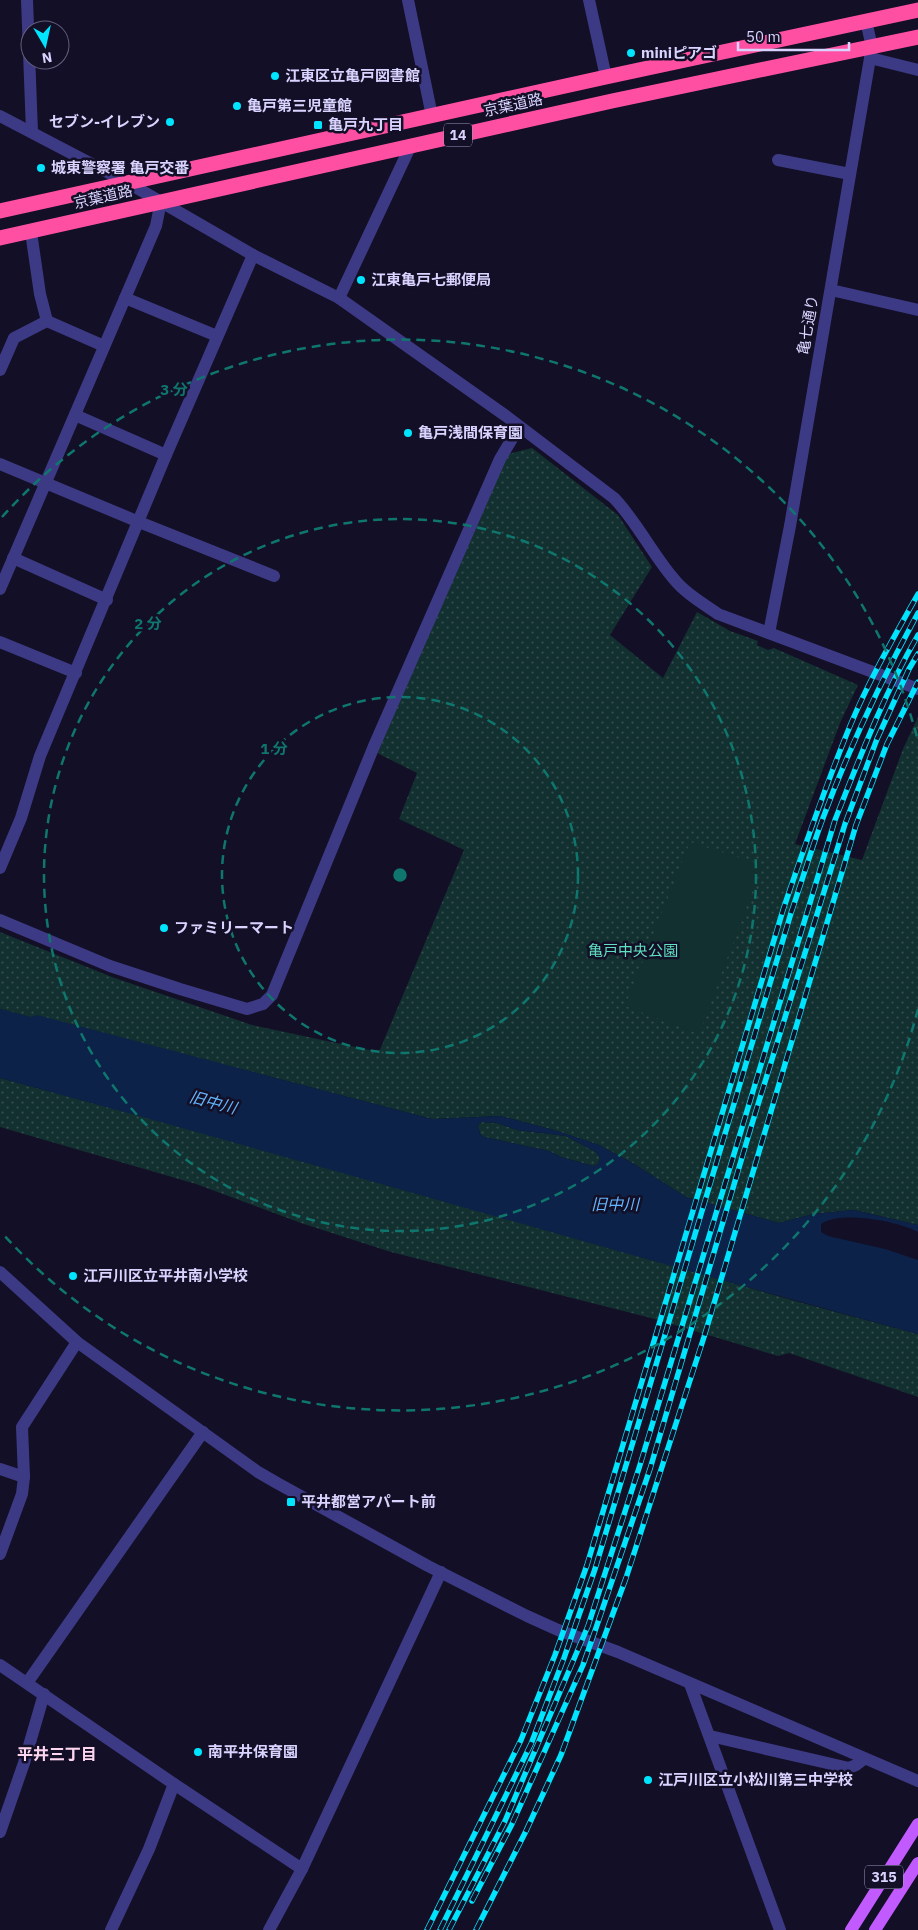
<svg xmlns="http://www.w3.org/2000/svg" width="918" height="1930" font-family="'IBM Plex Sans','Noto Sans JP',sans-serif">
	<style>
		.green { fill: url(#green-dots) }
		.pitch { fill: #12302f }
		.water { fill: #0c2248; fill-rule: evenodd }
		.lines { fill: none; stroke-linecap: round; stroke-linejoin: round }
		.minor { stroke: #3d3a85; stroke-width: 12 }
		.major { stroke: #c25bff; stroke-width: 12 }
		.highway { stroke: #ff4fa3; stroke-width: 15 }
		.rail-casing { stroke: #00e5ff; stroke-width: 5.5 }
		.rail { stroke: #130f26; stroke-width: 4; stroke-dasharray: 11; stroke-linecap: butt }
		.ring { fill: none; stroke: #0f766e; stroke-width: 2.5; stroke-dasharray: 9 6 }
		.poi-dot { fill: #00e5ff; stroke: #130f26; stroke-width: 2 }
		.labels { text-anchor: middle; stroke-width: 5; stroke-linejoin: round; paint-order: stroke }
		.shield { fill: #130f26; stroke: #9e99be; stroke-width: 1 }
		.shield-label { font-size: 14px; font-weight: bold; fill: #d9d4ff }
		.poi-label { font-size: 15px; font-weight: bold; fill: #d9d4ff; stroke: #130f26; text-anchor: start }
		.street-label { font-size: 15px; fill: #d9d4ff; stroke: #130f26 }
		.park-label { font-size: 15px; fill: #5fe0c0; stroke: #130f26 }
		.water-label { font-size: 16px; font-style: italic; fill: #62b6ff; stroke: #130f26 }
		.neighbourhood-label { font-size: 16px; font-weight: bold; fill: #ffd6f0; stroke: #130f26 }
		.centre { fill: #0f766e; stroke: #130f26; stroke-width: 2.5 }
		.ring-label { font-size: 15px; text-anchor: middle; font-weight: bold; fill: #0f766e; stroke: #130f26; stroke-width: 5; stroke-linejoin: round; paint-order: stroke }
	</style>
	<defs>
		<pattern id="green-dots" width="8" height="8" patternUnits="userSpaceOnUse" patternTransform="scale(1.25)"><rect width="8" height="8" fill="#12302f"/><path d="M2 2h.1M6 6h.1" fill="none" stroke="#344d4e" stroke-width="1.8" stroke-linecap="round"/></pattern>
	</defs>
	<rect width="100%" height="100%" fill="#130f26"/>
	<!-- green -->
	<g class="green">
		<path d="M 532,448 L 618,515 L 652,567 L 610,635 L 663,678 L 697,612 L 730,631 L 758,641 L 757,645 L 768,650 L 774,648 L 858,685 L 840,723 L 795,844 L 862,860 L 903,749 L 918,717 L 918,1225 L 854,1210 L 813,1214 L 779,1223 L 686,1197 L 634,1164 L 599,1145 L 554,1130 L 500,1116 L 432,1119 L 60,1022 L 24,1016 L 0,1009 L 0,932 L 112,977 L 252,1025 L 379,1052 L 464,850 L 399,819 L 417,773 L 377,753 L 508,454 Z"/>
		<path d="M 0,1078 L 256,1147 L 799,1302 L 918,1334 L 918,1397 L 789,1353 L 778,1356 L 651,1318 L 391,1252 L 301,1223 L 196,1184 L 0,1127 Z"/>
		<path d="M 482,1122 L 497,1123 L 517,1130 L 566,1136 L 596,1152 L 600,1158 L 598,1164 L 593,1166 L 561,1157 L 549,1151 L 484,1137 L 480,1134 L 478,1125 Z"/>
	</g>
	<!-- pitch -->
	<path class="pitch" d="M 690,842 L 762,865 L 699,1034 L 625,1006 Z"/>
	<!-- water -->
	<path class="water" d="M 0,1009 L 31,1017 L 37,1015 L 432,1119 L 500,1116 L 554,1130 L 599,1145 L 634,1164 L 686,1197 L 779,1223 L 813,1214 L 854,1210 L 918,1225 L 918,1232 C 898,1221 840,1210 821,1224 L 821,1232 L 828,1236 L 885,1249 L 918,1260 L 918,1334 C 611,1251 307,1161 0,1078 ZM 482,1122 L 497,1123 L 517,1130 L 566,1136 L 596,1152 L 600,1158 L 598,1164 L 593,1166 L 561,1157 L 549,1151 L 484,1137 L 480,1134 L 478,1125 Z"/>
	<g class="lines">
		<!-- minor -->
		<g class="minor">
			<path d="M 27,0 L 32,132"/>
			<path d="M 408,0 L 432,116"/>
			<path d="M 589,0 L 606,77"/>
			<path d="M 870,58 L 918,70"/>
			<path d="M 0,116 L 130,184 L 253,255 L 339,298 L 506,416 L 614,498 C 637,522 651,552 673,578 C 685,593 702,603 718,614 L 918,689"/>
			<path d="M 778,160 L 850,174"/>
			<path d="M 31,232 L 40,294 L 47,321 L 104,346"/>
			<path d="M 831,290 L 918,310"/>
			<path d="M 125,298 L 217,336"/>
			<path d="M 339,298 L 411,145"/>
			<path d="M 0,370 L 14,338 L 47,321"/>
			<path d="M 75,415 L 166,455"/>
			<path d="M 0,464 L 139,522 L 274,576"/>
			<path d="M 13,558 L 107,600"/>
			<path d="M 0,589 L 156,226 L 161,201"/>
			<path d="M 769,633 L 790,526 L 869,64 L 872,47 L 866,21"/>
			<path d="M 0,642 L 76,673"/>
			<path d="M 0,868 L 21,818 L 40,756 L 166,455 L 253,255"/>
			<path d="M 0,920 L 110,966 L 180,989 L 247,1009 L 263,1004 L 272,995 L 374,746 L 500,459 L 519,427"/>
			<path d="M 0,1272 L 77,1342 L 258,1472 L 277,1483 L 428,1566 L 527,1616 L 558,1630 L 618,1652 L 918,1781"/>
			<path d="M 0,1469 L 24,1477"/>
			<path d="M 0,1554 L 22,1494 L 24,1477 L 22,1427 L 77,1342"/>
			<path d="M 0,1665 L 174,1784 L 302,1869 L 441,1572"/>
			<path d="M 27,1683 L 203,1432"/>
			<path d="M 690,1684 L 780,1930"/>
			<path d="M 710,1736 L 849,1768 L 856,1765 L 864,1759"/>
			<path d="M 0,1832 L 24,1763 L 44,1694"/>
			<path d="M 111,1930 L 149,1849 L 174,1784"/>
			<path d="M 269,1930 L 302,1869"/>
		</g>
		<!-- major -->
		<g class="major">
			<path d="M 851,1930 L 918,1824"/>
			<path d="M 875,1930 L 918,1863"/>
		</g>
		<!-- highway -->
		<g class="highway">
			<path d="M 0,211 L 606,77 L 918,10"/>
			<path d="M 0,238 L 612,101 L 918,37"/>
		</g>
		<!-- rail casing -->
		<g class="rail-casing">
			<g id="rail">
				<path d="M 472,1901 L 512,1824 L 583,1665 L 596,1628 L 650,1469 L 751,1127 L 845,824 L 877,739 L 909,669 L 918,654"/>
				<path d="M 427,1930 L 521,1740 L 555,1655 L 587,1565 L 783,910 C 804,848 825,787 850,726 C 869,680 894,637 918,594"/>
				<path d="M 440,1930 L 531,1744 L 564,1658 L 595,1569 L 791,913 C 802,881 811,850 823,818 C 849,748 882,679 918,613"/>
				<path d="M 449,1930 L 505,1821 L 588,1626 L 640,1465 L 835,820 C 860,757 884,694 918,635"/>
				<path d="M 476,1930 L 526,1831 L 561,1755 L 626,1578 L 704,1337 L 856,825 L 887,744 L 918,682"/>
			</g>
		</g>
		<!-- rail -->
		<use href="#rail" class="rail"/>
	</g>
	<!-- distance rings -->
	<g class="ring">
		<circle cx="400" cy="875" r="178"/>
		<circle cx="400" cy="875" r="356"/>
		<path d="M918 1009A535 535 0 0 1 2 1233M2 517A535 535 0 0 1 918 741"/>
	</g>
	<!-- markers -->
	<g class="poi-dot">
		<circle cx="631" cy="53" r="5"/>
		<circle cx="275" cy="76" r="5"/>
		<circle cx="237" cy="106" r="5"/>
		<circle cx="170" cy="122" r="5"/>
		<rect x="313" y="120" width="10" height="10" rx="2.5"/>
		<circle cx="41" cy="168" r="5"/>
		<circle cx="361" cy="280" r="5"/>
		<circle cx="408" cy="433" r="5"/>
		<circle cx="164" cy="928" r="5"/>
		<circle cx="73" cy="1276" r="5"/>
		<rect x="286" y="1497" width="10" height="10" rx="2.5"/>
		<circle cx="198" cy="1752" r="5"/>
		<circle cx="648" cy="1780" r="5"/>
	</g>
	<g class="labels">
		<!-- shield labels -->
		<g class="shield">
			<rect x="444" y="123.5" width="28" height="23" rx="4"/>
			<rect x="865" y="1865.5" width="38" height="23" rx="4"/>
		</g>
		<g class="shield-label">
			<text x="458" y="140">14</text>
			<text x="884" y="1882">315</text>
		</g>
		<!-- poi labels -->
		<g class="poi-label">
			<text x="641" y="58">miniピアゴ</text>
			<text x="285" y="81">江東区立亀戸図書館</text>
			<text x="247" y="111">亀戸第三児童館</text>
			<text x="160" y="127" text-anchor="end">セブン-イレブン</text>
			<text x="328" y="130">亀戸九丁目</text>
			<text x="51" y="173">城東警察署 亀戸交番</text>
			<text x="371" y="285">江東亀戸七郵便局</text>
			<text x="418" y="438">亀戸浅間保育園</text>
			<text x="174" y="933">ファミリーマート</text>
			<text x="83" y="1281">江戸川区立平井南小学校</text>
			<text x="301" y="1507">平井都営アパート前</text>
			<text x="208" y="1757">南平井保育園</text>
			<text x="658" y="1785">江戸川区立小松川第三中学校</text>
		</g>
		<!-- street labels -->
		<g class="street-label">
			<text transform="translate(513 105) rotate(-12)" y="5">京葉道路</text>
			<text transform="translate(103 197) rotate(-13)" y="5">京葉道路</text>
			<text transform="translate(808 325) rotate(-80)" y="5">亀七通り</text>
		</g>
		<!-- park labels -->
		<g class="park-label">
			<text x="633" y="956">亀戸中央公園</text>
		</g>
		<!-- water labels -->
		<g class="water-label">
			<text transform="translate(213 1102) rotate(15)" y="6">旧中川</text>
			<text x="615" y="1210">旧中川</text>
		</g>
		<!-- neighbourhood labels -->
		<g class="neighbourhood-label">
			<text x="57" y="1760">平井三丁目</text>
		</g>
	</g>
	<circle cx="400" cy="875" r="8" class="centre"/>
	<g class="ring-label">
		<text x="174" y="395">3 分</text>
		<text x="148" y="629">2 分</text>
		<text x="274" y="754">1 分</text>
	</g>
	<!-- north arrow -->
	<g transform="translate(45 45) rotate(171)"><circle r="24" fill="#130f26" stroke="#625e7d"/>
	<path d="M0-4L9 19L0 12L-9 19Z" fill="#00e5ff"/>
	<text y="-8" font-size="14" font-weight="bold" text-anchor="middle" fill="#d9d4ff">N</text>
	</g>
	<!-- scale -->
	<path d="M738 42v8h111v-8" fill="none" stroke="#d9d4ff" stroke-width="2.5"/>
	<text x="746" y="42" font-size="15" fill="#d9d4ff" stroke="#130f26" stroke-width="4" paint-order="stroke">50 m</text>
</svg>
